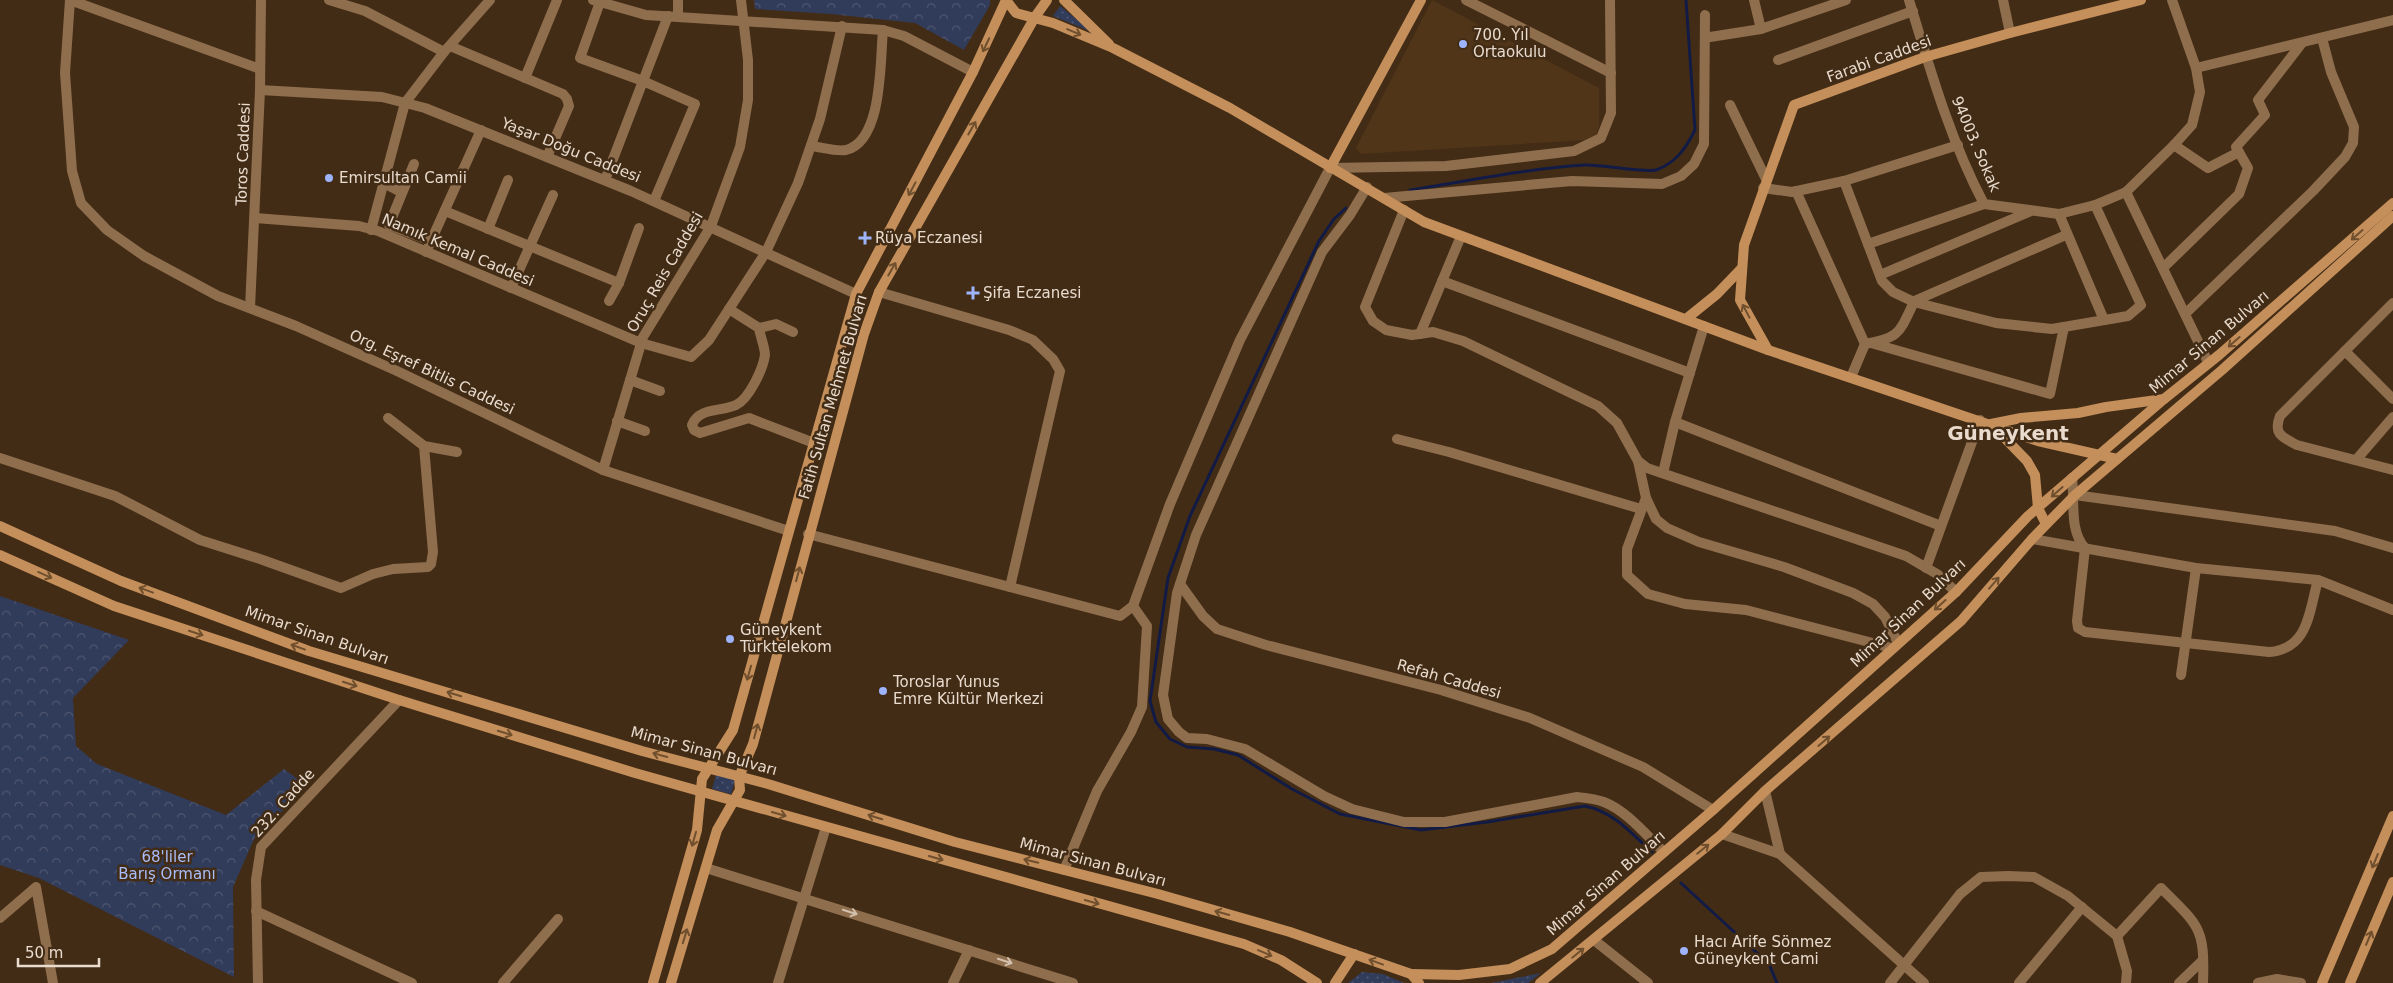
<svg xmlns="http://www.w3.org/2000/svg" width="2393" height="983" font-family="'DejaVu Sans',sans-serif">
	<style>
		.built { fill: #503518 }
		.grass { fill: url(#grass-dots) }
		.park { fill: url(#park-crowns) }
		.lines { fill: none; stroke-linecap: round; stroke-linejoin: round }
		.stream { stroke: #121b45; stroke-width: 3 }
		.street { stroke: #8f6e4d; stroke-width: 10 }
		.secondary { stroke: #c48f5a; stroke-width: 10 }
		.oneway { stroke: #704f2e }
		.oneway2 { stroke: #d2c0ad }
		.poi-dot { fill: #9db4fd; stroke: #422c16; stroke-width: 2 }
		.labels { text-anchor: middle; stroke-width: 5; stroke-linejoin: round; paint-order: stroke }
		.poi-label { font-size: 15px; fill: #e9dbcd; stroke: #422c16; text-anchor: start }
		.street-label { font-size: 15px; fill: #e9dbcd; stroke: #422c16 }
		.park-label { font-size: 15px; fill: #a9bdf9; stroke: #422c16 }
		.district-label { font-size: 20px; font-weight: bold; fill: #e9dbcd; stroke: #422c16 }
	</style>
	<defs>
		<pattern id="grass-dots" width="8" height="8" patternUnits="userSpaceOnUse" patternTransform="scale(1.25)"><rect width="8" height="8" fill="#313b5a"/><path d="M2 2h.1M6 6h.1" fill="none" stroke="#4f5770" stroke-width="1.8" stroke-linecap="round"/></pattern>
		<pattern id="park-crowns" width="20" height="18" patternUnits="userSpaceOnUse" patternTransform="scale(1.25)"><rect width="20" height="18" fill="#313b5a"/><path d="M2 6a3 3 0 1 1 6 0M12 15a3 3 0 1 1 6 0" fill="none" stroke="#4f5770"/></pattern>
	</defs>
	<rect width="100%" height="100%" fill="#422c16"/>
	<!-- built -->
	<path class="built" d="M 1432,0 L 1599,88 L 1599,126 L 1596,135 L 1584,140 L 1361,154 L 1356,148 Z"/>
	<!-- grass -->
	<g class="grass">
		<path d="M 1060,6 L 1092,32 L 1053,16 Z"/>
		<path d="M 716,775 L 735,780 L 731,794 L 712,789 Z"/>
		<path d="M 1362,972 L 1383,974 L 1404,983 L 1348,983 Z"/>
		<path d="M 1541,973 L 1528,983 L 1487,983 L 1491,983 Z"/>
	</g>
	<!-- park -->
	<g class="park">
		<path d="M 754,0 L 990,0 L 990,5 L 964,50 L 915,23 L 831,14 L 755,9 Z"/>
		<path d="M 0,596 L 129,640 L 73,698 L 76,746 L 97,764 L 226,815 L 284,769 L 307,786 L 254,839 L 233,887 L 234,977 L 39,878 L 0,865 Z"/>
	</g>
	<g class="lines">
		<!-- stream -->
		<g class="stream">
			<path d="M 1410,190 C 1467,181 1525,169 1584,165 C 1601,164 1643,173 1656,170 C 1676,163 1686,148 1695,130 L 1686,0"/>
			<path d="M 1346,208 L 1334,219 L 1319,241 L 1190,516 L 1168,578 L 1150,701 L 1156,722 L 1170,739 L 1187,747 L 1214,749 L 1238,755 L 1292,789 L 1340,814 L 1421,830 L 1487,822 L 1585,806 C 1614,812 1631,833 1652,852"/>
			<path d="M 1681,883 L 1769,964 L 1777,983"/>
		</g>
		<!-- street -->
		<g class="street">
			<path d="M 70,0 L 65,73 L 72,171 L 81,203 L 107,230 L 144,256 L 218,296 L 296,326 L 397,371 L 603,470 L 789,531"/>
			<path d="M 70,0 L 260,69"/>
			<path d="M 329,0 L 365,11 L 444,52"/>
			<path d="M 593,0 L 646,15 L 883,30 L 904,36 L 973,72"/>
			<path d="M 1466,0 L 1611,73"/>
			<path d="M 1754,0 L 1761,29"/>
			<path d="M 1909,0 C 1930,69 1950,140 1984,204 L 2059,214 L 2095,205 L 2126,192 L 2174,145 L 2192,125 L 2200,92 L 2196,68 L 2172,0"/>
			<path d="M 2003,0 L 2010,33"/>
			<path d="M 600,2 L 580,58 L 643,81 L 695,104 L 654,201"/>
			<path d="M 678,16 L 678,0"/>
			<path d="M 1710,37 L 1761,29 L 1846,0"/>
			<path d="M 450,46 L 563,94 L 567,99 L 569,106 L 547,157"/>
			<path d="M 1778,60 L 1913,11"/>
			<path d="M 2196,68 L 2393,20"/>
			<path d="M 525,78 L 557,0"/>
			<path d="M 260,90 L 382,97 L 425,108 L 631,191 L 856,294"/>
			<path d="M 1730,105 L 1766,179"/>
			<path d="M 2174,145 L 2208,168 L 2239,152"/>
			<path d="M 811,146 C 821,147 836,152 846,150 C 883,141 880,61 883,30"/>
			<path d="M 414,164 L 389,225 L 431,241"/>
			<path d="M 605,180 L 668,16"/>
			<path d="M 1844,181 L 1882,281 L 1893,292 L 1914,302 L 1996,323 L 2052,329 L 2128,316 L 2141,305 L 2095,205"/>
			<path d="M 384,183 L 401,192"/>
			<path d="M 1367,187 L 1350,215 L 1322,252 L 1196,535 L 1177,593 L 1163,695 L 1168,719 L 1179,732 L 1187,738 L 1207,739 L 1245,749 L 1324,796 L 1352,809 L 1404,822 L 1445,822 L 1577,797 C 1586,798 1596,799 1604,802 C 1627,811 1647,836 1664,852"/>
			<path d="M 1763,188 L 1792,192 L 1844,181 L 1958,145"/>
			<path d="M 1796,191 L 1865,344"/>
			<path d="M 2126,192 L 2208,362"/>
			<path d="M 1384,198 L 1572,181 L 1662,184 L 1681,176 L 1694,164 L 1704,144 L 1705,15"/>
			<path d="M 1404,210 L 1365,307 L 1373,321 L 1386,330 L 1412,335 L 1433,332 L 1463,341 L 1598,406 L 1617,423 L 1638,461 L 1647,468 L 1906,556 L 1937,574 L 1956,592"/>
			<path d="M 445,211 L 619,283"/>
			<path d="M 2059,214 L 2104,320"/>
			<path d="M 255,218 L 359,226 L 378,231 L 641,343 L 691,357 L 709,340 L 766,252 L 798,183 L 820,119 L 842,26"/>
			<path d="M 488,229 L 508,180"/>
			<path d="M 371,230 L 405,103 L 444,52 L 490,0"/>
			<path d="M 1868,244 L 1984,204"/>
			<path d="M 426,252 L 481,130"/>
			<path d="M 2163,268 L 2239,194 L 2248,168 L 2236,147 L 2265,115 L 2258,100 L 2302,43"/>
			<path d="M 1880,275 L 2029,212"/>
			<path d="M 1442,281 L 1690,373"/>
			<path d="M 511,288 L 553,195"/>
			<path d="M 879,292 L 1009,330 L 1033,340 L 1053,359 L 1060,371 L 1010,587"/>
			<path d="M 609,301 L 619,283 L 639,228"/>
			<path d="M 1912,302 L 2066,235"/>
			<path d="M 2393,303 L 2280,416 C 2273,434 2282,437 2297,445 L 2393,470"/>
			<path d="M 250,308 L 260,90 L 261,0"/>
			<path d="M 729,309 L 759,328 C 760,336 765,347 765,355 C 763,369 749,399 736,405 C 721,412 699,407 692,425 L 694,430 L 700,433 L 749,418 L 814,443"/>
			<path d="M 2185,314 L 2313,191 L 2345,157 L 2353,143 L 2354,127 L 2331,72 L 2322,38"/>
			<path d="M 759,328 L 776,324 L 793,332"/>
			<path d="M 1420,334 L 1461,236"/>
			<path d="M 1871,343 L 2050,394 L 2064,327"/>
			<path d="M 2345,351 L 2393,399"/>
			<path d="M 1851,377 L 1865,344 C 1900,338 1899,333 1914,302"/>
			<path d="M 630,380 L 660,391"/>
			<path d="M 388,418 L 424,446 L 457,452"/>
			<path d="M 617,421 L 645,431"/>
			<path d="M 1675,422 L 1941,526"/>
			<path d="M 1397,439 L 1449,452 L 1641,509"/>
			<path d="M 0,458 L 115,496 L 200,540 L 260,559 L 341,588 L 373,574 L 393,569 L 428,567 L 431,564 L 433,552 L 424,446"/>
			<path d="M 2356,460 L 2393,417"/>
			<path d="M 1638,461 L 1646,498 L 1656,519 L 1667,528 L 1699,542 L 1784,567 L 1853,593 L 1873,604 L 1885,617 L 1898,643"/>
			<path d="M 603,470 L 643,337 L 711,226 L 740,147 L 748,100 L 748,60 L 741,0"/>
			<path d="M 1663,473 L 1675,422 L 1704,326"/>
			<path d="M 2072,478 C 2075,501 2069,531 2085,548 L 2077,621 L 2078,628 L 2085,632 L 2269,652 C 2309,649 2309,611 2318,580"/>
			<path d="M 2075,495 L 2335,531 L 2393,548"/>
			<path d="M 1646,498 L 1627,549 L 1627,575 L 1648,594 L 1685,604 L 1746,610 L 1892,648"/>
			<path d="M 808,534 L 1120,616 L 1133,606 L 1170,504 L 1240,340 L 1330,168 L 1446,166 L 1574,151 L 1601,138 L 1611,113 L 1610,0"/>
			<path d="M 2032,539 L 2196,568 L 2318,580 L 2393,610"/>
			<path d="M 1926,568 L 1980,420"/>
			<path d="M 1180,584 L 1203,616 L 1217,629 L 1266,645 L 1441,690 L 1530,718 L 1643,767 L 1713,810"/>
			<path d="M 2181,675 L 2196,568"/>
			<path d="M 1765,791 L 1780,854"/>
			<path d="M 1722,834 L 1780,854 L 1924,983"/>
			<path d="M 706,868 L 1073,983"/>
			<path d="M 1064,870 L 1097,791 L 1131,732 L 1142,707 L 1147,626 L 1133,606"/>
			<path d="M 256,911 L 412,983"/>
			<path d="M 0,918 L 36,887 L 53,983"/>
			<path d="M 2117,936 L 2161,888 C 2199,926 2205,927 2203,983"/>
			<path d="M 1594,940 L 1648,983"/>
			<path d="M 258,983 L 256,880 L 261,847 L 399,700"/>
			<path d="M 503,983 L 558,919"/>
			<path d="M 778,983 L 826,827"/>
			<path d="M 953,983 L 969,950"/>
			<path d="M 1890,983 L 1960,894 L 1981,877 L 2008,876 L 2034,877 L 2068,896 L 2117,936 L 2127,971 L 2126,983"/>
			<path d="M 2019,983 L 2082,907"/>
			<path d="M 2179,983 L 2203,960"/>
			<path d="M 2258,983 L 2277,979 L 2301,983"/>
		</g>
		<!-- secondary -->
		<g class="secondary">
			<path d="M 1006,0 L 1016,13 L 1053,23 L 1113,48 L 1230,108 L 1424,222 L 1768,350 L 2038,441 L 2117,459"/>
			<path d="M 1064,0 L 1109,44"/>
			<path d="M 1330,168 L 1421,0"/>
			<path d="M 1686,319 L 1717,294 L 1741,269"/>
			<path d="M 1768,350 L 1740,300 L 1744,245 L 1794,105 L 1925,57 L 2010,33 L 2141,0"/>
			<path d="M 1991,424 L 2021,418 L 2078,413 L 2106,407 L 2164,399"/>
			<path d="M 1993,426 L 2027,461 L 2035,475 L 2038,508 L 2046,524"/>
			<path d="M 0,526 L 121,581 L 309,651 L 642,751 L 768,784 L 955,842 L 1158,894 L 1290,932 L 1411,974 L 1419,983"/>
			<path d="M 0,555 L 114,606 L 399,700 L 635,773 L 1244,944 L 1281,960 L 1317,983"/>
			<path d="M 1411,974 L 1459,975 L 1510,969 L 1552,949 L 1713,810 L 1956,592 L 2028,516 L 2164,399 L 2219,355 L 2393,203"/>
			<path d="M 653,983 L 697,830 L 702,779 L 733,730 L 856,294 L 973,72 L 1006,0"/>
			<path d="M 671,983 L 717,830 L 740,790 L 739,777 L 753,744 L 864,334 L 879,292 L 1035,17 L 1047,0"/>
			<path d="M 1335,983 L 1354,954"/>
			<path d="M 1540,983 L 1722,834 L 1765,791 L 1961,621 L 2032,539 L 2075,495 L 2222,370 L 2393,216"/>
			<path d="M 2322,983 L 2393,816"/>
			<path d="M 2350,983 L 2393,882"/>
		</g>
	</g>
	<!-- one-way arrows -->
	<defs><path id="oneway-shaft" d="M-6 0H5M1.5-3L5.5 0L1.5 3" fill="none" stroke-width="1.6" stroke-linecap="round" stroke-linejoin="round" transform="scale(1.25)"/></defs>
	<g class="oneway">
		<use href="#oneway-shaft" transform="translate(1074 32) rotate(23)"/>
		<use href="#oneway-shaft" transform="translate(986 45) rotate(115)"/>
		<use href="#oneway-shaft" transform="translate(972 128) rotate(-60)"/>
		<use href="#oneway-shaft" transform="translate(912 189) rotate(118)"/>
		<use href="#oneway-shaft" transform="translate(2357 235) rotate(139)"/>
		<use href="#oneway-shaft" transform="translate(892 269) rotate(-60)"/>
		<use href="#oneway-shaft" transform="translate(1746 311) rotate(-118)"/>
		<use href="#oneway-shaft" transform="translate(2234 342) rotate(139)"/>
		<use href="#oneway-shaft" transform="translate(2057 492) rotate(139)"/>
		<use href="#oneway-shaft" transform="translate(798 574) rotate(-75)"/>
		<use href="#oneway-shaft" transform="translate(45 575) rotate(24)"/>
		<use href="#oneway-shaft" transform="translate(1994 583) rotate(-49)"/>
		<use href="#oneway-shaft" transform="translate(146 590) rotate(-160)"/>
		<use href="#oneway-shaft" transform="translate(1940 605) rotate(138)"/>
		<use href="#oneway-shaft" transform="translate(196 633) rotate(18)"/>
		<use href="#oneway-shaft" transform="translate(298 647) rotate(-160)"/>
		<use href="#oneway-shaft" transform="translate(749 673) rotate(106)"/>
		<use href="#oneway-shaft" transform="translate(350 684) rotate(18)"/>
		<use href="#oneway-shaft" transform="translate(454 694) rotate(-163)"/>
		<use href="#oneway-shaft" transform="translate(756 731) rotate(-75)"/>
		<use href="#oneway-shaft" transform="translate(505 733) rotate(17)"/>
		<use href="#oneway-shaft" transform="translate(1824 741) rotate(-41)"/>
		<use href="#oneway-shaft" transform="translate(660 755) rotate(-165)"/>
		<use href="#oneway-shaft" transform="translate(779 814) rotate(16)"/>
		<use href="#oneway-shaft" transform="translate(875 817) rotate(-163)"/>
		<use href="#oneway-shaft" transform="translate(694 839) rotate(106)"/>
		<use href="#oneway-shaft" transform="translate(1703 849) rotate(-39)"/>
		<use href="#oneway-shaft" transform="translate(936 858) rotate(16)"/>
		<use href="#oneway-shaft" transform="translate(1031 861) rotate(-166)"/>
		<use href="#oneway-shaft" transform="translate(2375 861) rotate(112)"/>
		<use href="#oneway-shaft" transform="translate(1092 902) rotate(16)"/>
		<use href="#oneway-shaft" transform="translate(1222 913) rotate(-164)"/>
		<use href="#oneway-shaft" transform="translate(685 936) rotate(-73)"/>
		<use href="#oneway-shaft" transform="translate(2369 938) rotate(-67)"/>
		<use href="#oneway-shaft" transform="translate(1265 953) rotate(23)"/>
		<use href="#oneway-shaft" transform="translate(1578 953) rotate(-39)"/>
		<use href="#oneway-shaft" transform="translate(1376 962) rotate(-160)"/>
	</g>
	<g class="oneway2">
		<use href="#oneway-shaft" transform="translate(850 912) rotate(18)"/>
		<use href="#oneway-shaft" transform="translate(1005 961) rotate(18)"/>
	</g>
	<!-- markers -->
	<g class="poi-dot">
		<circle cx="1463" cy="44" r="5"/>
		<circle cx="329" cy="178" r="5"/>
		<path d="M862.5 230.5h5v5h5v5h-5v5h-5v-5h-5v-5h5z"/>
		<path d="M970.5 285.5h5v5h5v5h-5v5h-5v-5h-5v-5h5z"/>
		<circle cx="730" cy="639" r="5"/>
		<circle cx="883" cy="691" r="5"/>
		<circle cx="1684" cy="951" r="5"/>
	</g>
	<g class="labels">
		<!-- poi labels -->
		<g class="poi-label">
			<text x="1473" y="40">700. Yıl<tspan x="1473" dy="17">Ortaokulu</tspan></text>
			<text x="339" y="183">Emirsultan Camii</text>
			<text x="875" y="243">Rüya Eczanesi</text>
			<text x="983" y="298">Şifa Eczanesi</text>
			<text x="740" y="635">Güneykent<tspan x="740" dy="17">Türktelekom</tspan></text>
			<text x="893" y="687">Toroslar Yunus<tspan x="893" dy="17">Emre Kültür Merkezi</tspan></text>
			<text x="1694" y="947">Hacı Arife Sönmez<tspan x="1694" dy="17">Güneykent Cami</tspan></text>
		</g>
		<!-- street labels -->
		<g class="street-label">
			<text transform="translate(1879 59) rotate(-20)" y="5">Farabi Caddesi</text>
			<text transform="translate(1976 144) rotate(67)" y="5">94003. Sokak</text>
			<text transform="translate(571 150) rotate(22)" y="5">Yaşar Doğu Caddesi</text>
			<text transform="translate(243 154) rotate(-88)" y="5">Toros Caddesi</text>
			<text transform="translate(458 250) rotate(23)" y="5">Namık Kemal Caddesi</text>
			<text transform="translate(665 272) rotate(-60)" y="5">Oruç Reis Caddesi</text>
			<text transform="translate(2209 342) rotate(-40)" y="5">Mimar Sinan Bulvarı</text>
			<text transform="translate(432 372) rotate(25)" y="5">Org. Eşref Bitlis Caddesi</text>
			<text transform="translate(833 397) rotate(-74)" y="5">Fatih Sultan Mehmet Bulvarı</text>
			<text transform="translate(1908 613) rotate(-43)" y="5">Mimar Sinan Bulvarı</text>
			<text transform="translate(317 635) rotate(19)" y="5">Mimar Sinan Bulvarı</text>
			<text transform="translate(1449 679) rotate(16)" y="5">Refah Caddesi</text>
			<text transform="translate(704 751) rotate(15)" y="5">Mimar Sinan Bulvarı</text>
			<text transform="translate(283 803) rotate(-48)" y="5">232. Cadde</text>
			<text transform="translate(1093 862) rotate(15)" y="5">Mimar Sinan Bulvarı</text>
			<text transform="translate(1606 883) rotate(-41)" y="5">Mimar Sinan Bulvarı</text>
		</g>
		<!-- park labels -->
		<g class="park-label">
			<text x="167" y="862">68'liler<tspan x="167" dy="17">Barış Ormanı</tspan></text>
		</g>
		<!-- district labels -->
		<g class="district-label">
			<text x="2008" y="440">Güneykent</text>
		</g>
	</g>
	<!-- scale -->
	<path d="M18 958v8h81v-8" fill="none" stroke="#e9dbcd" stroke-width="2.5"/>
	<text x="25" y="958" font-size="15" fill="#e9dbcd" stroke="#422c16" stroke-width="4" paint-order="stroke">50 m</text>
</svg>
